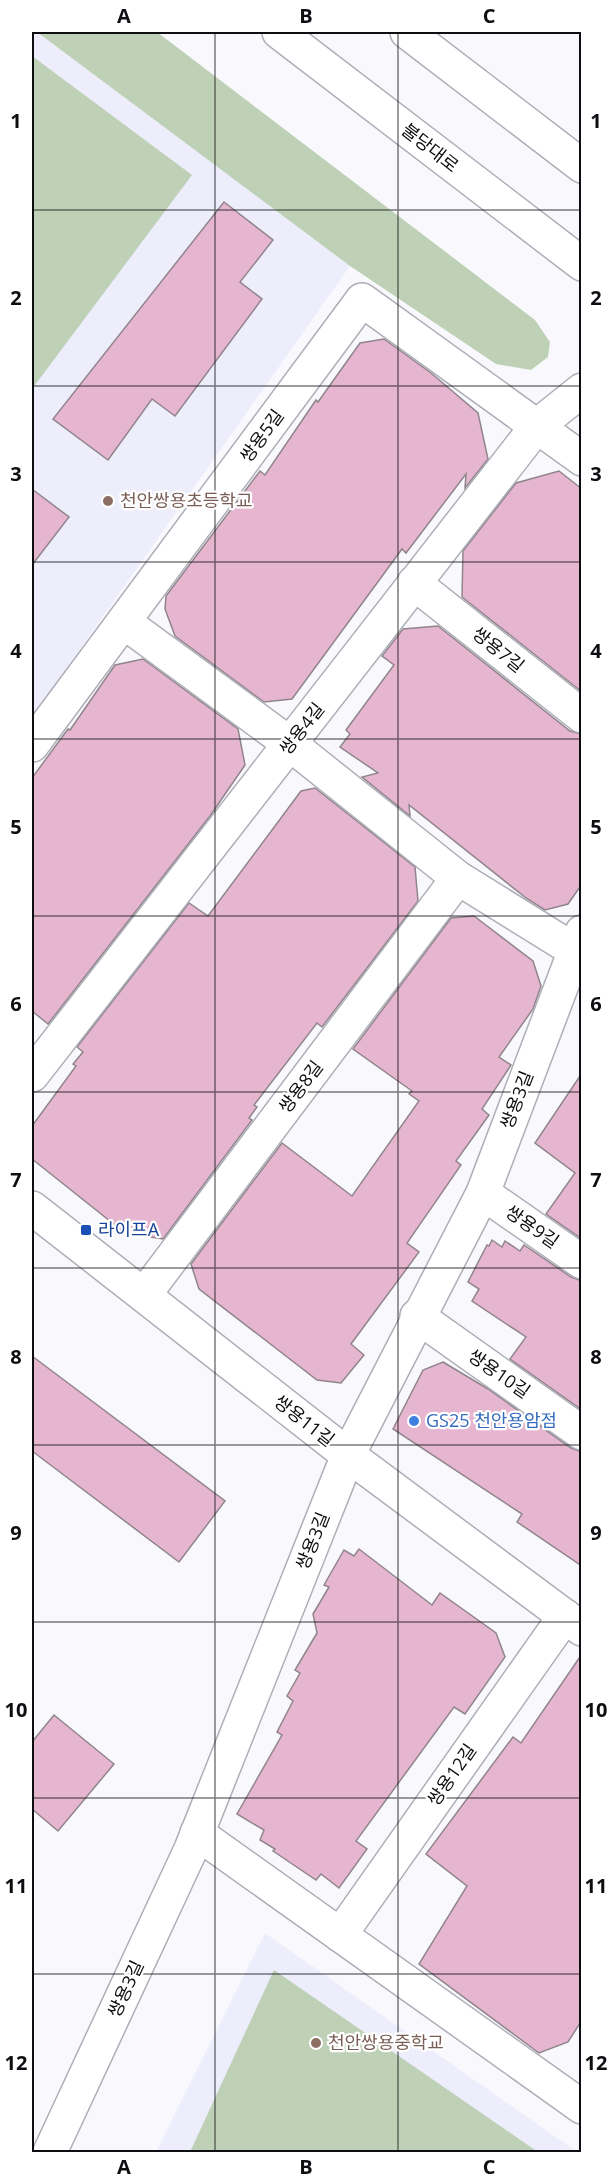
<svg xmlns="http://www.w3.org/2000/svg" width="613" height="2184" font-family="'Open Sans','Noto Sans KR',sans-serif">
	<style>
		.built { fill: #ededfc }
		.green { fill: #bed1b7 }
		.building { fill: #e6b6d0; stroke: #90858b; stroke-width: 1.5 }
		.lines { fill: none; stroke-linecap: round; stroke-linejoin: round }
		.street-casing { stroke: #aeaeb9; stroke-width: 36 }
		.secondary-casing { stroke: #aeaeb9; stroke-width: 36 }
		.street { stroke: #fff; stroke-width: 33 }
		.secondary { stroke: #fff; stroke-width: 33 }
		.grid { fill: none; stroke: #0e0e12; stroke-width: 1.5; stroke-opacity: 0.55 }
		.education-dot { fill: #8d6e63; stroke: #fff; stroke-width: 2 }
		.transit-dot { fill: #1a4fb4; stroke: #fff; stroke-width: 2 }
		.shop-dot { fill: #3f7fe0; stroke: #fff; stroke-width: 2 }
		.labels { text-anchor: middle; stroke-width: 4.5; stroke-linejoin: round; paint-order: stroke }
		.street-label { font-size: 18px; fill: #0e0e12; stroke: #fff }
		.education-label { font-size: 18px; fill: #785e54; stroke: #fff; text-anchor: start }
		.transit-label { font-size: 18px; fill: #164399; stroke: #fff; text-anchor: start }
		.shop-label { font-size: 18px; fill: #366cbe; stroke: #fff; text-anchor: start }
		.neatline { fill: none; stroke: #0e0e12; stroke-width: 2 }
		.grid-label { font-size: 20px; text-anchor: middle; font-weight: bold; fill: #0e0e12 }
	</style>
	<rect width="100%" height="100%" fill="#f9f9fd"/>
	<!-- built -->
	<g class="built">
		<path d="M 32,32 L 37,32 L 350,266 L 32,717 Z"/>
		<path d="M 265,1933 L 577,2152 L 156,2152 Z"/>
	</g>
	<!-- green -->
	<g class="green">
		<path d="M 37,32 L 157,32 L 535,320 L 550,342 L 548,357 L 531,370 L 496,364 L 350,266 Z"/>
		<path d="M 32,56 L 192,175 L 32,389 L 32,55 Z"/>
		<path d="M 274,1970 L 538,2152 L 190,2152 Z"/>
	</g>
	<!-- building -->
	<g class="building">
		<path d="M 224,202 L 273,240 L 240,282 L 262,299 L 175,416 L 152,399 L 108,460 L 53,419 Z"/>
		<path d="M 384,339 L 431,373 L 478,413 L 488,459 L 465,488 L 466,474 L 406,553 L 402,549 L 292,699 L 264,702 L 175,636 L 165,609 L 166,596 L 260,471 L 265,475 L 316,400 L 318,402 L 360,343 Z"/>
		<path d="M 559,471 L 582,489 L 582,692 L 462,597 L 463,551 L 516,483 Z"/>
		<path d="M 32,489 L 69,517 L 32,565 Z"/>
		<path d="M 438,626 L 570,731 L 582,734 L 582,884 L 568,904 L 545,910 L 526,898 L 409,805 L 410,816 L 362,777 L 378,773 L 340,747 L 350,734 L 346,730 L 394,665 L 382,656 L 403,629 Z"/>
		<path d="M 143,659 L 238,729 L 245,765 L 210,816 L 48,1024 L 32,1011 L 32,778 L 68,729 L 70,730 L 115,665 Z"/>
		<path d="M 315,788 L 415,867 L 418,901 L 322,1027 L 317,1023 L 254,1105 L 257,1107 L 249,1118 L 252,1120 L 163,1239 L 125,1233 L 32,1159 L 32,1126 L 76,1066 L 73,1064 L 83,1052 L 77,1047 L 189,903 L 208,916 L 301,791 Z"/>
		<path d="M 474,916 L 533,961 L 541,986 L 533,1009 L 499,1057 L 511,1065 L 482,1109 L 489,1115 L 456,1161 L 461,1165 L 407,1243 L 419,1252 L 351,1344 L 364,1355 L 341,1383 L 317,1380 L 199,1289 L 191,1264 L 282,1143 L 352,1196 L 419,1101 L 409,1094 L 412,1091 L 353,1049 L 451,918 Z"/>
		<path d="M 582,1073 L 582,1239 L 546,1214 L 575,1173 L 535,1143 Z"/>
		<path d="M 492,1240 L 502,1247 L 505,1241 L 520,1251 L 524,1245 L 571,1277 L 582,1281 L 582,1410 L 510,1359 L 526,1337 L 472,1301 L 479,1289 L 468,1282 L 487,1245 L 489,1246 Z"/>
		<path d="M 32,1356 L 225,1501 L 179,1562 L 32,1451 Z"/>
		<path d="M 443,1362 L 488,1389 L 571,1448 L 582,1452 L 582,1566 L 517,1522 L 522,1514 L 393,1429 L 423,1370 Z"/>
		<path d="M 359,1549 L 432,1605 L 440,1593 L 496,1633 L 505,1657 L 465,1714 L 454,1707 L 356,1841 L 367,1849 L 339,1888 L 321,1874 L 316,1880 L 273,1851 L 275,1849 L 260,1840 L 264,1830 L 237,1814 L 282,1735 L 277,1732 L 293,1701 L 287,1696 L 300,1673 L 295,1670 L 317,1633 L 313,1614 L 329,1587 L 324,1585 L 344,1550 L 354,1556 Z"/>
		<path d="M 582,1654 L 582,2020 L 568,2042 L 539,2053 L 419,1964 L 467,1886 L 426,1854 L 513,1737 L 521,1743 Z"/>
		<path d="M 54,1715 L 114,1764 L 58,1831 L 32,1809 L 32,1742 Z"/>
	</g>
	<g class="lines">
		<!-- street casing -->
		<g class="street-casing">
			<g id="street">
				<path d="M 414,583 L 582,716"/>
				<path d="M 124,622 L 290,744 L 458,878 L 582,955"/>
				<path d="M 32,745 L 362,300 L 582,459"/>
				<path d="M 32,1075 L 537,426 L 582,390"/>
				<path d="M 483,1193 L 582,1262"/>
				<path d="M 32,1208 L 348,1455 L 582,1629"/>
				<path d="M 144,1295 L 458,878"/>
				<path d="M 417,1316 L 582,1433"/>
				<path d="M 197,1833 L 582,2107"/>
				<path d="M 340,1935 L 565,1616"/>
				<path d="M 50,2152 L 191,1849 L 348,1455 L 483,1193 L 582,932"/>
			</g>
		</g>
		<!-- secondary casing -->
		<g class="secondary-casing">
			<g id="secondary">
				<path d="M 279,32 L 582,264"/>
				<path d="M 407,32 L 582,166"/>
			</g>
		</g>
		<!-- street -->
		<use href="#street" class="street"/>
		<!-- secondary -->
		<use href="#secondary" class="secondary"/>
	</g>
	<!-- grid -->
	<path class="grid" d="M 215,32 L 215,2152M 398,32 L 398,2152M 32,210 L 582,210M 32,386 L 582,386M 32,562 L 582,562M 32,739 L 582,739M 32,916 L 582,916M 32,1092 L 582,1092M 32,1268 L 582,1268M 32,1445 L 582,1445M 32,1622 L 582,1622M 32,1798 L 582,1798M 32,1974 L 582,1974"/>
	<!-- markers -->
	<g class="education-dot">
		<circle cx="108" cy="501" r="6"/>
		<circle cx="316" cy="2043" r="6"/>
	</g>
	<rect class="transit-dot" x="80" y="1224" width="12" height="12" rx="3"/>
	<circle class="shop-dot" cx="414" cy="1421" r="6"/>
	<g class="labels">
		<!-- street labels -->
		<g class="street-label">
			<text transform="translate(430 148) rotate(38)" y="6">불당대로</text>
			<text transform="translate(262 436) rotate(-54)" y="6">쌍용5길</text>
			<text transform="translate(498 650) rotate(39)" y="6">쌍용7길</text>
			<text transform="translate(302 729) rotate(-52)" y="6">쌍용4길</text>
			<text transform="translate(301 1087) rotate(-53)" y="6">쌍용8길</text>
			<text transform="translate(517 1100) rotate(-69)" y="6">쌍용3길</text>
			<text transform="translate(532 1227) rotate(35)" y="6">쌍용9길</text>
			<text transform="translate(499 1374) rotate(35)" y="6">쌍용10길</text>
			<text transform="translate(304 1421) rotate(38)" y="6">쌍용11길</text>
			<text transform="translate(313 1541) rotate(-68)" y="6">쌍용3길</text>
			<text transform="translate(452 1775) rotate(-55)" y="6">쌍용12길</text>
			<text transform="translate(126 1989) rotate(-65)" y="6">쌍용3길</text>
		</g>
		<!-- education labels -->
		<g class="education-label">
			<text x="120" y="507">천안쌍용초등학교</text>
			<text x="328" y="2049">천안쌍용중학교</text>
		</g>
		<!-- transit labels -->
		<g class="transit-label">
			<text x="98" y="1236">라이프A</text>
		</g>
		<!-- shop labels -->
		<g class="shop-label">
			<text x="426" y="1427">GS25 천안용암점</text>
		</g>
	</g>
	<!-- border -->
	<rect width="613" height="2184" fill="none" stroke="#ffffff" stroke-width="66"/>
	<rect x="33" y="33" width="547" height="2118" class="neatline"/>
	<g class="grid-label">
		<text x="124" y="23">A</text>
		<text x="306" y="23">B</text>
		<text x="489" y="23">C</text>
		<text x="16" y="128">1</text>
		<text x="596" y="128">1</text>
		<text x="16" y="305">2</text>
		<text x="596" y="305">2</text>
		<text x="16" y="481">3</text>
		<text x="596" y="481">3</text>
		<text x="16" y="658">4</text>
		<text x="596" y="658">4</text>
		<text x="16" y="834">5</text>
		<text x="596" y="834">5</text>
		<text x="16" y="1011">6</text>
		<text x="596" y="1011">6</text>
		<text x="16" y="1187">7</text>
		<text x="596" y="1187">7</text>
		<text x="16" y="1364">8</text>
		<text x="596" y="1364">8</text>
		<text x="16" y="1540">9</text>
		<text x="596" y="1540">9</text>
		<text x="16" y="1717">10</text>
		<text x="596" y="1717">10</text>
		<text x="16" y="1893">11</text>
		<text x="596" y="1893">11</text>
		<text x="16" y="2070">12</text>
		<text x="596" y="2070">12</text>
		<text x="124" y="2174">A</text>
		<text x="306" y="2174">B</text>
		<text x="489" y="2174">C</text>
	</g>
</svg>
